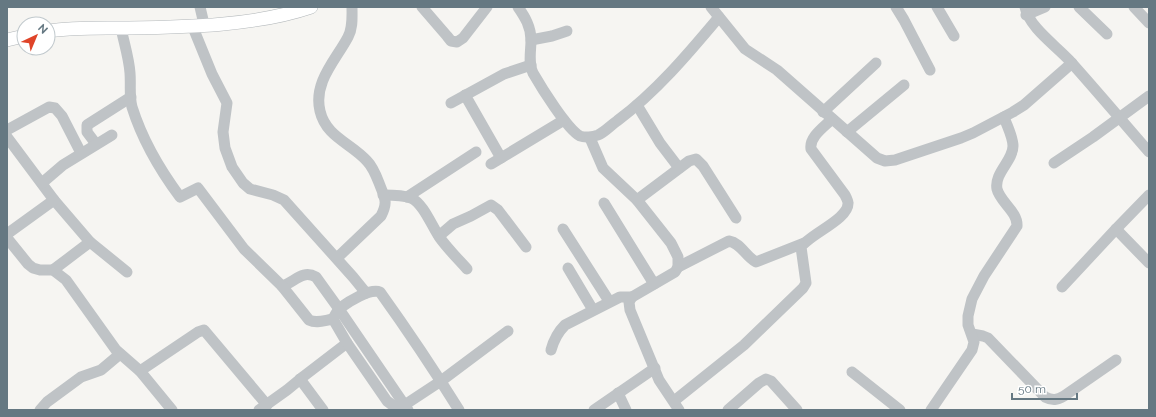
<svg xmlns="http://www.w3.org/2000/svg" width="1156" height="417" font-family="Raleway,sans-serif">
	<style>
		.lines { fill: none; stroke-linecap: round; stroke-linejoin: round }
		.major-casing { stroke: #b2b7ba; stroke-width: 14 }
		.minor { stroke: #bfc3c6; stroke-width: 11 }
		.major { stroke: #fff; stroke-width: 13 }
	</style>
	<rect width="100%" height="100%" fill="#f6f5f2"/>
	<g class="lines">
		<!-- major casing -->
		<g class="major-casing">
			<g id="major">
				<path d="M 48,31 C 74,27 101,28 127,28 C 186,27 255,26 311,7"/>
				<path d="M 7,40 L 24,36"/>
			</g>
		</g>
		<!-- minor -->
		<g class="minor">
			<path d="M 200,7 L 204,24"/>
			<path d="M 422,7 L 447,36 L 451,41 L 457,42 L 463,38 L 487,7"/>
			<path d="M 518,7 C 525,17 531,27 531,40 C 531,51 528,63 533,73 C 541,87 567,129 580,136 C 585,138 593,137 598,135 C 605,132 611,125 617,121 C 656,92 688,54 719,17"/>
			<path d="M 711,7 L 745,49 L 777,70 L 877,158 L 885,161 L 895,160 L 961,138 L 973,133 L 1013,112 L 1024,105 L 1072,63"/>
			<path d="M 896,7 L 904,20 L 930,70"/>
			<path d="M 937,7 L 954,36"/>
			<path d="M 1025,7 C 1029,27 1055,45 1069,60 C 1096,90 1122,121 1149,152"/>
			<path d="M 1079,7 L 1107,34"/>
			<path d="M 1134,7 L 1149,23"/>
			<path d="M 1026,15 L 1045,7"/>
			<path d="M 192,25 L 212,74 L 227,103 L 223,132 L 225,148 L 232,167 L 243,183 L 250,189 L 273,195 L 284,200 L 353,277 L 366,293"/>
			<path d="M 121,28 C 124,43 129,58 130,73 C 131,85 129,96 132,107 C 142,139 160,170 180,197 L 198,188 L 244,249 L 282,286 C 294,283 302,269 316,277 L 339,309 L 408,410"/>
			<path d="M 531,40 L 552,36 L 567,31"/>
			<path d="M 465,95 L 501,158"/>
			<path d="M 451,103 L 504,74 L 531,65"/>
			<path d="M 637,105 L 660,143 L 679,168"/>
			<path d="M 823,112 L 876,63"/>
			<path d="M 7,130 L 49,107 L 55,108 L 62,116 L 81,153"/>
			<path d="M 847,132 L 904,85"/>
			<path d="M 7,137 L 54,200 L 90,242 L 127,272"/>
			<path d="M 590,138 L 603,168 L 637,200 L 671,243 L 678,257 L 678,267 L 675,272 L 632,297 L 629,302 L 630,310 L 659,380 L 679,410"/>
			<path d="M 96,144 L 87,132 L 87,125 L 131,97"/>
			<path d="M 1054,163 L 1093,137 L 1149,96"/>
			<path d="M 491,164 L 564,120"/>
			<path d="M 42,183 L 63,165 L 112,135"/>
			<path d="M 383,195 C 392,195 403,195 411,198 C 424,204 432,227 440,238 C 448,249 458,259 467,269"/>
			<path d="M 407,197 L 476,152"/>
			<path d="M 637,200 L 689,161 L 696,159 L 703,166 L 736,218"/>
			<path d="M 604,203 L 654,284"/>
			<path d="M 563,229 L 609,301"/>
			<path d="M 1116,229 L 1149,263"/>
			<path d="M 7,234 L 54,200"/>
			<path d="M 439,236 L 453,224 L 471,216 L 491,205 L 498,210 L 526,247"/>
			<path d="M 7,238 L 28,264 L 33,268 L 40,270 L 53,270 L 66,280 L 116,350 L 140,371 L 172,410"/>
			<path d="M 337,258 L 381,216 C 387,204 386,200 381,188 C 377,178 374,168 367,161 C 351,143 326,137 320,111 C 313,82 336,60 348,37 C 353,28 352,17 352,7"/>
			<path d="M 678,267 L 729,241 C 741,243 745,256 756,262 L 804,243"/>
			<path d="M 568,268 L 593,310"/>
			<path d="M 53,270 L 90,242"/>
			<path d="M 282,286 L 309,320 C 317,324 325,320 333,319"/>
			<path d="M 1062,287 L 1116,229 L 1149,195"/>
			<path d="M 972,334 L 983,336 L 988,338 L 1045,397 C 1053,401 1057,400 1064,396 L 1116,360"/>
			<path d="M 551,350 C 554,339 558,332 565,325 L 620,297 L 632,297"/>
			<path d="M 140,371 L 198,332 L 204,330 L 267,405"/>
			<path d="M 852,372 L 900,410"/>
			<path d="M 300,379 L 323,410"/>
			<path d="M 618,393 L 626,410"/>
			<path d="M 674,401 L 744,345 L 803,288 L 806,283 L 801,247 C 810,234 849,219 848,203 C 848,201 846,197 845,195 L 811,149 C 809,137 824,127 832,119"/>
			<path d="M 40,410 L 47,402 L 81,377 L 101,370 L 120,354"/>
			<path d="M 259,410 L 287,390 L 304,376 L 347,343"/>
			<path d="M 459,410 C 434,370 408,331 380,292 C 370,288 348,302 340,308 C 337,311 335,315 333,319 L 347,343 L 387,401 L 395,407 L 400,408 L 441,381 L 508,331"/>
			<path d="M 594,410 L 655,368"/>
			<path d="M 728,410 L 759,383 L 766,379 L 771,381 L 797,410"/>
			<path d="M 931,410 L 972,350 L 974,342 L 968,325 L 968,316 L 972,299 L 984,276 L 1017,226 C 1018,212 1000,202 997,189 C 994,173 1013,161 1013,146 C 1013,137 1007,126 1004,117"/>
		</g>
		<!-- major -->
		<use href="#major" class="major"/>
	</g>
	<!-- border -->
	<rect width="1156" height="417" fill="none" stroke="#657882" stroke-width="16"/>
	<!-- north arrow -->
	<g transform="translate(36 36) rotate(44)"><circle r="19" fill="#ffffff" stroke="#c1c9cd"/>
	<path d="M0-3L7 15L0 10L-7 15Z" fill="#df4429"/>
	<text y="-6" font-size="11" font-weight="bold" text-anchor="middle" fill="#657882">N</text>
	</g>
	<!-- scale -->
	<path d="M1012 393v6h65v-6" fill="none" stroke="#657882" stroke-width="2"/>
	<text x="1018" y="393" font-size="12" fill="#657882" stroke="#ffffff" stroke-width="3" paint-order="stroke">50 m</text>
</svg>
